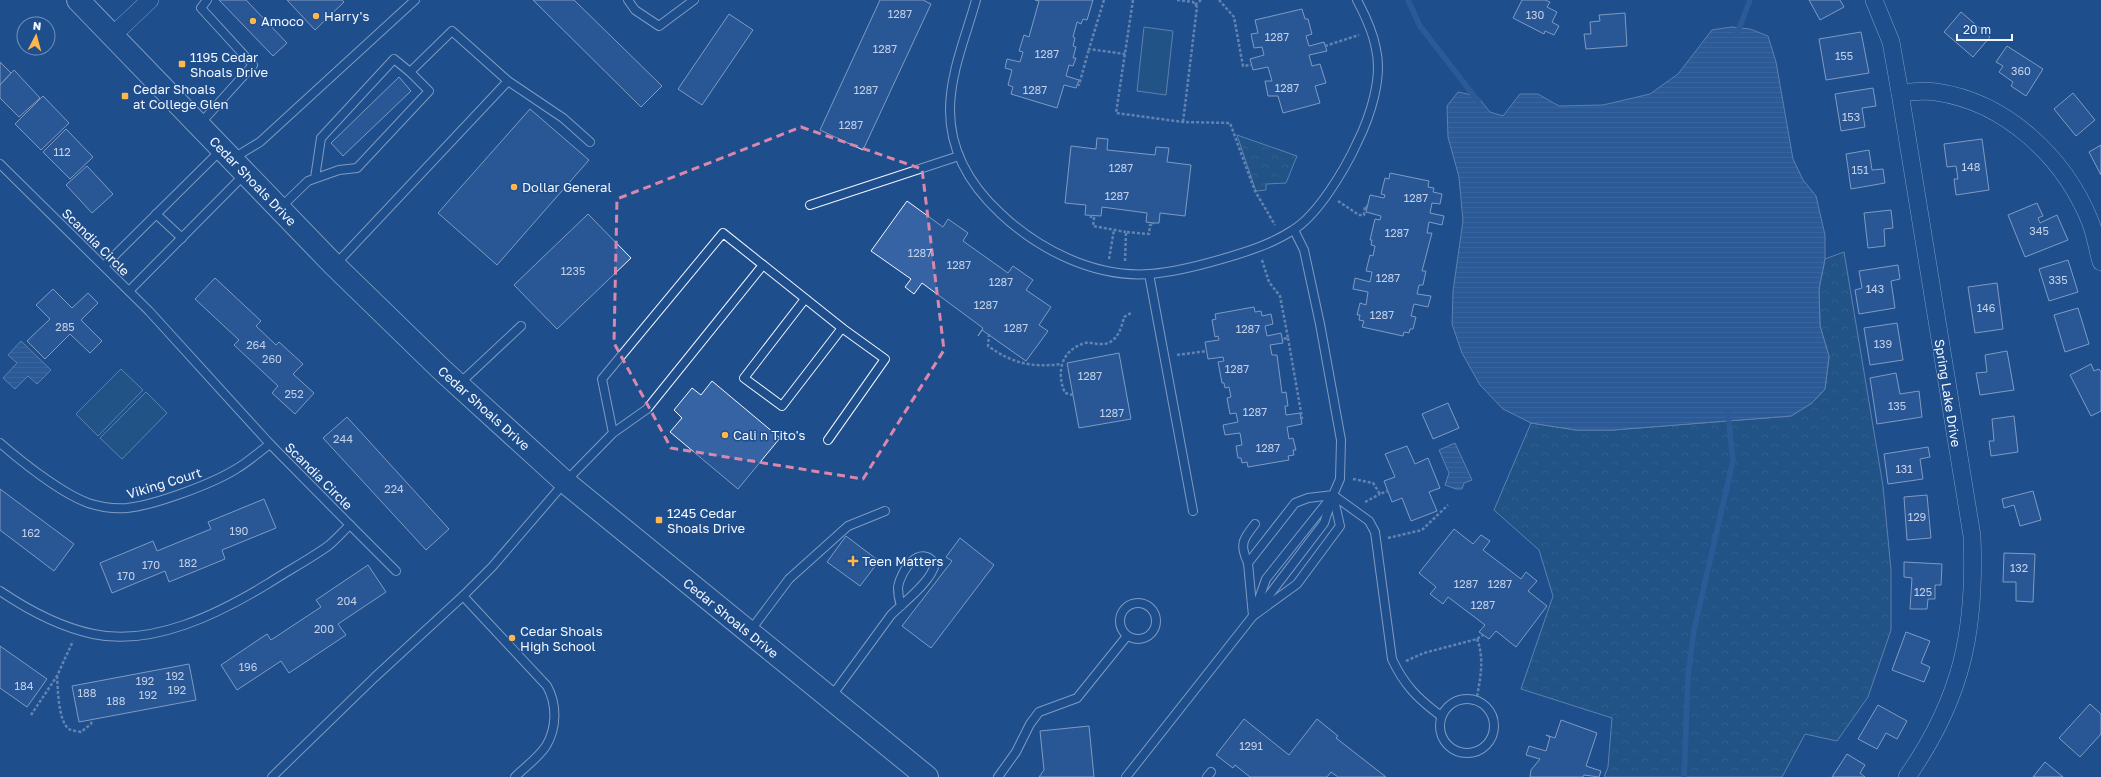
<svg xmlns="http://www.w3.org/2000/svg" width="2101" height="777" font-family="'Golos Text',sans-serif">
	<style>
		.forest { fill: url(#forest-crowns); stroke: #a8bbd7 }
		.pitch { fill: #245a82; stroke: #a8bbd7 }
		.water { fill: url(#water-rules); stroke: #a8bbd7 }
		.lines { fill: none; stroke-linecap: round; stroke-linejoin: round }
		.stream { stroke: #3b69a3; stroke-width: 5.5 }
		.building { fill: #3563a3; stroke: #f2f6ff }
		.lane-casing { stroke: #f2f6ff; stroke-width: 10 }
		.street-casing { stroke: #f2f6ff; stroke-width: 18 }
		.secondary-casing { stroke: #f2f6ff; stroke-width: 24 }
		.path { stroke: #b3c4dc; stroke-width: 2.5; stroke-dasharray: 3 2; stroke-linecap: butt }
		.lane { stroke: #1f4e8c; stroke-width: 8 }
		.street { stroke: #1f4e8c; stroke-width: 17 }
		.secondary { stroke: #1f4e8c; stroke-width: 22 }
		.marked { fill: none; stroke: #da87ad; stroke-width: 3; stroke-dasharray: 8 5; stroke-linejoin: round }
		.poi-dot { fill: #ffb74d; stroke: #1f4e8c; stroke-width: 1.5 }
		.labels { text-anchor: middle; stroke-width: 3; stroke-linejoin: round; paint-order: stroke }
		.number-label { font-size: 11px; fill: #c3d1e8 }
		.poi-label { font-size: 13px; fill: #f2f6ff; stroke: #1f4e8c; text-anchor: start }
		.street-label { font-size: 13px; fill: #f2f6ff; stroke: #1f4e8c }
	</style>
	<defs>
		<pattern id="forest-crowns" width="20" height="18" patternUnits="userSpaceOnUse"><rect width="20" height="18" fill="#245a82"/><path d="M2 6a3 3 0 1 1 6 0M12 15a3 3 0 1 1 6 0" fill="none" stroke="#447295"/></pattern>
		<pattern id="water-rules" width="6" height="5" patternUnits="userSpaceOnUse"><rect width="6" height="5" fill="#3b69a3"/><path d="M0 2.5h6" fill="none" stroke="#587fb1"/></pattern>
	</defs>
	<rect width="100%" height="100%" fill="#1f4e8c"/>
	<!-- forest -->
	<g class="forest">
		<path d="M 1237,135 L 1297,156 L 1286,183 L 1266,184 L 1266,190 L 1256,191 Z"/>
		<path d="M 1844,252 L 1883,486 L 1891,570 L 1891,630 L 1868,697 L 1837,741 L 1805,734 L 1782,777 L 1604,777 L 1608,767 L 1612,718 L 1521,689 L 1553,596 L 1539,550 L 1494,510 L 1531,423 L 1576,430 L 1613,430 L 1791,416 L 1812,403 L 1825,389 L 1829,357 L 1820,326 L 1819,289 L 1825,259 Z"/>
	</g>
	<!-- pitch -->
	<g class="pitch">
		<path d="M 1144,27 L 1173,31 L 1166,95 L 1137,91 Z"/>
		<path d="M 121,369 L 143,390 L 98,436 L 76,414 Z"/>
		<path d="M 146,392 L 167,413 L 122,459 L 100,438 Z"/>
	</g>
	<!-- water -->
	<g class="water">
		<path d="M 1731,27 L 1750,29 L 1768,36 L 1776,62 L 1793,159 L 1803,180 L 1816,196 L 1825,235 L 1825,259 L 1819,289 L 1820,326 L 1829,356 L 1825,389 L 1812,403 L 1791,416 L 1613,430 L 1576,430 L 1531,423 L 1503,409 L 1480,385 L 1462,353 L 1452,324 L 1453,291 L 1463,221 L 1459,177 L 1448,137 L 1447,106 L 1458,92 L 1477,96 L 1490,112 L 1503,116 L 1520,94 L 1538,94 L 1559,106 L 1603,105 L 1650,94 L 1678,74 L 1712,30 Z"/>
		<path d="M 21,341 L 51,370 L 37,384 L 28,376 L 15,389 L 3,378 L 17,363 L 8,355 Z"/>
		<path d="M 1455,443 L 1472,480 L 1464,483 L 1462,489 L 1456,489 L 1445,485 L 1449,473 L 1439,450 Z"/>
	</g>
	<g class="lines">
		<!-- stream -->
		<g class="stream">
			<path d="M 1408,0 L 1420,26 L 1478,101"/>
			<path d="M 1737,34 L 1750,0"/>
			<path d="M 1684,777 L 1688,676 L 1694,630 L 1733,461 L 1728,414"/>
		</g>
	</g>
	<!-- building -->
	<g class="building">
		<path d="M 219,0 L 246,0 L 287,43 L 273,56 Z"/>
		<path d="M 287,0 L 342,0 L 344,2 L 315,30 Z"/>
		<path d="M 533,0 L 574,0 L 662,86 L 641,107 Z"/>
		<path d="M 880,0 L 923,0 L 931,4 L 863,150 L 820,130 Z"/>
		<path d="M 1035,0 L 1093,0 L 1087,20 L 1083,19 L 1081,24 L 1077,22 L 1073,37 L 1075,38 L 1073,46 L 1076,47 L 1073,58 L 1076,58 L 1073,66 L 1069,65 L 1066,76 L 1079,80 L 1076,88 L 1064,85 L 1057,108 L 1011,94 L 1013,87 L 1008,85 L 1012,70 L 1005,68 L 1007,59 L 1020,62 L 1023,52 L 1019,51 L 1024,35 L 1029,37 L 1039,1 Z"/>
		<path d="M 1522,0 L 1545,0 L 1550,2 L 1547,7 L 1557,12 L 1552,22 L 1559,26 L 1554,35 L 1545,31 L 1544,34 L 1513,18 Z"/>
		<path d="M 1809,0 L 1840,0 L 1844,7 L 1820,20 Z"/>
		<path d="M 1302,9 L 1305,19 L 1308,19 L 1312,34 L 1306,36 L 1309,46 L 1324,42 L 1327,51 L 1309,55 L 1312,66 L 1320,64 L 1326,83 L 1315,86 L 1320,103 L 1283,113 L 1278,96 L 1268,96 L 1265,81 L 1272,81 L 1268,67 L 1253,70 L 1250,59 L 1264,55 L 1262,47 L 1254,48 L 1251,34 L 1258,33 L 1255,20 Z"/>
		<path d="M 1961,12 L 1990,37 L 1973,57 L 1944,32 Z"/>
		<path d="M 1625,13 L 1627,46 L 1586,49 L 1584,34 L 1591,34 L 1590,22 L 1600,21 L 1599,15 Z"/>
		<path d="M 729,14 L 753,30 L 702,105 L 678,89 Z"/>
		<path d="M 1861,32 L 1869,73 L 1826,80 L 1819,39 Z"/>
		<path d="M 2007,46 L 2043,69 L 2026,96 L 2011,86 L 2013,82 L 1999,72 L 2003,66 L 1996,62 Z"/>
		<path d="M 0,62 L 11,73 L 0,85 Z"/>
		<path d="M 14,70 L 40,98 L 19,117 L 0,98 L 0,85 Z"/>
		<path d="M 399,77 L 411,91 L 343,156 L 331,143 Z"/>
		<path d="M 1873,88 L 1876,106 L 1862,108 L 1865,127 L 1841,131 L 1835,94 Z"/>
		<path d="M 2073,93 L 2095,120 L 2076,136 L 2054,109 Z"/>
		<path d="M 43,96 L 69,123 L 41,150 L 15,124 Z"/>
		<path d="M 530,109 L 589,160 L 497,265 L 438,213 Z"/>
		<path d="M 66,129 L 93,157 L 70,179 L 43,152 Z"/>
		<path d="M 1097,138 L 1108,139 L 1107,150 L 1155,155 L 1156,147 L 1169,148 L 1167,162 L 1191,165 L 1185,216 L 1160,213 L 1159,223 L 1153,223 L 1146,222 L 1147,213 L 1102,207 L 1101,216 L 1085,215 L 1086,205 L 1065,203 L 1071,146 L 1096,149 Z"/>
		<path d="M 1982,139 L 1989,190 L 1956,195 L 1954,179 L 1958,179 L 1956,166 L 1947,167 L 1944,144 Z"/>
		<path d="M 2101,145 L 2101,175 L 2089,152 Z"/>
		<path d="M 1869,150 L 1872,170 L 1883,169 L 1885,183 L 1851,189 L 1846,154 Z"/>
		<path d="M 87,166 L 113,194 L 92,213 L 66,185 Z"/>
		<path d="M 1390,173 L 1429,181 L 1428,187 L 1434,188 L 1433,192 L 1442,194 L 1440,204 L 1432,203 L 1430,213 L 1444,216 L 1442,225 L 1429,222 L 1427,233 L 1432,233 L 1422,271 L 1426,271 L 1423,285 L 1419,285 L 1417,294 L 1431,296 L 1428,307 L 1414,304 L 1411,316 L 1416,317 L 1413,329 L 1410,329 L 1409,333 L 1404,332 L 1403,336 L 1362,327 L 1364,321 L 1359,320 L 1360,315 L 1357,315 L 1360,303 L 1366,305 L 1368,292 L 1353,289 L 1355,278 L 1370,282 L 1372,272 L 1366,271 L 1370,255 L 1373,256 L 1375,246 L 1371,245 L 1372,240 L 1370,240 L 1375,219 L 1380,220 L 1381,216 L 1366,212 L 1370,195 L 1384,198 L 1385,195 L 1381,194 L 1385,178 L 1389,179 Z"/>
		<path d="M 907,201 L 943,227 L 948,219 L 968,233 L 963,241 L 1008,273 L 1013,266 L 1033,280 L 1026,290 L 1051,307 L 1039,325 L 1048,331 L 1026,361 L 982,330 L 978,336 L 983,328 L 922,283 L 914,294 L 905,287 L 911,279 L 871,251 Z"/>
		<path d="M 2037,203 L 2043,216 L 2038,218 L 2040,223 L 2057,215 L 2068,240 L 2025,257 L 2008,215 Z"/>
		<path d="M 1891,210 L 1893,228 L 1884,229 L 1885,246 L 1868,248 L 1864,213 Z"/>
		<path d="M 588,214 L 631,258 L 557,329 L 514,285 Z"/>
		<path d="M 2068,260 L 2078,292 L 2049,301 L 2039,269 Z"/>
		<path d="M 1898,265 L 1900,279 L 1891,281 L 1895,308 L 1859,314 L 1855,290 L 1862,288 L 1859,271 Z"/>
		<path d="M 215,278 L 261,321 L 256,326 L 276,345 L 279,342 L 303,364 L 293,374 L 314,393 L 295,414 L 272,393 L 278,386 L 234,345 L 239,340 L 195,299 Z"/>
		<path d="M 1997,283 L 2003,329 L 1975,333 L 1968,287 Z"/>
		<path d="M 53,289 L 72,308 L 88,293 L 98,303 L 81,320 L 102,341 L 90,353 L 70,334 L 45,359 L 27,341 L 50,319 L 36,305 Z"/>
		<path d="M 1254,307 L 1255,312 L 1261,311 L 1262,316 L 1271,314 L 1273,324 L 1265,326 L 1267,336 L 1281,333 L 1283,343 L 1270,345 L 1272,355 L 1277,355 L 1282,393 L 1286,392 L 1288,406 L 1285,406 L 1286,415 L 1300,413 L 1302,424 L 1287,427 L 1289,439 L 1293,438 L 1296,450 L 1293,450 L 1294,455 L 1288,456 L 1289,460 L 1248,467 L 1247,462 L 1242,463 L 1241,458 L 1238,458 L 1236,446 L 1242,445 L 1240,433 L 1225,435 L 1223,425 L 1238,422 L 1236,413 L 1230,414 L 1227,398 L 1231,397 L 1229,387 L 1225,388 L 1224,383 L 1222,383 L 1218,362 L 1224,361 L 1223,357 L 1208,359 L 1205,342 L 1219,340 L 1218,336 L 1215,337 L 1212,320 L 1216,319 L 1215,314 Z"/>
		<path d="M 2078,308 L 2089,344 L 2065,352 L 2054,315 Z"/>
		<path d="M 1897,323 L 1903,360 L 1870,365 L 1864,328 Z"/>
		<path d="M 2007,351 L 2014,390 L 1980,395 L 1976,373 L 1987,372 L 1985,355 Z"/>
		<path d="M 1119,353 L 1131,419 L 1079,428 L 1067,363 Z"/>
		<path d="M 2091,364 L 2094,371 L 2099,369 L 2101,372 L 2101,411 L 2091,416 L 2070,375 Z"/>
		<path d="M 1896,373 L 1900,394 L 1919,391 L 1922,417 L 1877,424 L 1870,378 Z"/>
		<path d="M 712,381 L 780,438 L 738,489 L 670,432 L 682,418 L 674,410 L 692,388 L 701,395 Z"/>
		<path d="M 1448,403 L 1459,428 L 1433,439 L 1422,414 Z"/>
		<path d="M 2014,416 L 2018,452 L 1991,456 L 1989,441 L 1994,441 L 1992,419 Z"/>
		<path d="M 347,417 L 449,529 L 426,550 L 323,438 Z"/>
		<path d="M 1407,446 L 1415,464 L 1428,458 L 1440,488 L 1429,492 L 1437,511 L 1411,521 L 1402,498 L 1392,502 L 1384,481 L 1395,477 L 1385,454 Z"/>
		<path d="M 1928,447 L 1930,457 L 1920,459 L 1923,479 L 1888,484 L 1884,454 Z"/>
		<path d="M 0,489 L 74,544 L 54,571 L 0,530 Z"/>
		<path d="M 2033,491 L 2041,520 L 2020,526 L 2014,505 L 2004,508 L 2002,499 Z"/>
		<path d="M 1927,495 L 1931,538 L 1907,540 L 1904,497 Z"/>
		<path d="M 264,499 L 276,528 L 222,550 L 225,559 L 169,582 L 165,571 L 112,593 L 100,563 L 153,541 L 157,551 L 211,529 L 208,522 Z"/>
		<path d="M 1454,529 L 1473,544 L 1481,535 L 1490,541 L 1483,550 L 1521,579 L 1526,572 L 1537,581 L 1528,591 L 1547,606 L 1516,647 L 1496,631 L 1489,639 L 1479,632 L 1485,625 L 1448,597 L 1443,604 L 1430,594 L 1436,587 L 1419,573 Z"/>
		<path d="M 846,536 L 879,561 L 860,586 L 827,562 Z"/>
		<path d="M 960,538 L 994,565 L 931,648 L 902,626 L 952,561 L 946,557 Z"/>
		<path d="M 2004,553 L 2035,554 L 2033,602 L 2016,601 L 2016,582 L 2003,582 Z"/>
		<path d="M 1904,562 L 1942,564 L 1941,585 L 1935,585 L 1935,599 L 1928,599 L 1927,609 L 1910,609 L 1912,578 L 1904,577 Z"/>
		<path d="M 368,565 L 386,592 L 338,624 L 346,635 L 289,673 L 281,661 L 237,690 L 221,665 L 267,634 L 271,640 L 321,607 L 316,600 Z"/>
		<path d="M 1906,632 L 1930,641 L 1921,663 L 1930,667 L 1924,682 L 1892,670 Z"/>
		<path d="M 0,646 L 47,679 L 27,707 L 0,688 Z"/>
		<path d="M 189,664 L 196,700 L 79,722 L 72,686 Z"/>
		<path d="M 2090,704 L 2101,714 L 2101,734 L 2080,757 L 2059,738 Z"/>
		<path d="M 1878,705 L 1907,721 L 1897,739 L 1886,733 L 1877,749 L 1858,739 Z"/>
		<path d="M 1244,719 L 1289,755 L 1317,719 L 1338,736 L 1336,738 L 1386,777 L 1338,777 L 1331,772 L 1327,777 L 1250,777 L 1235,765 L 1233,768 L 1216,755 Z"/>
		<path d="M 1561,720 L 1597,733 L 1586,766 L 1601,771 L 1599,777 L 1584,775 L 1583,777 L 1530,777 L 1531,770 L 1540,759 L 1526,755 L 1529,746 L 1546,751 L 1550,737 L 1546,735 L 1555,738 Z"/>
		<path d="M 1089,726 L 1094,777 L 1039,777 L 1044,770 L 1040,731 Z"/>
		<path d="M 1847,754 L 1865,765 L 1860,773 L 1865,777 L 1832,777 Z"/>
		<path d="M 2045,762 L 2063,777 L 2033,777 Z"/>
	</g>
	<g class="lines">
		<!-- lane casing -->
		<g class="lane-casing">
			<g id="lane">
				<path d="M 628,0 L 635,10 L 659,26 L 694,0"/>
				<path d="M 976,0 C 966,36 950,73 950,110 C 950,151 971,186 1000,213 C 1039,250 1095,278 1150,274 C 1175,272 1198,266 1222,259 C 1246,252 1272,244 1293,230 C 1318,215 1345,169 1357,143 C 1370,117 1383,78 1376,49 C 1373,32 1365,15 1357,0"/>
				<path d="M 508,81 L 563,118 L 590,142"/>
				<path d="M 199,125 L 253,65 L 201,8 L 207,0"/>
				<path d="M 232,159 L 260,142 L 415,0"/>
				<path d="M 0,164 L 149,311 L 270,444 L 350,525 C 343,531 336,540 328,546 C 310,559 289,570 269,583 C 220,613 153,647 93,634 C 60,627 28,610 0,591"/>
				<path d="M 810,205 L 959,156"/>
				<path d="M 280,208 L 308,181 L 339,170 L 357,168 L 429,91 L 410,72 L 394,59 L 321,138 L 315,178"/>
				<path d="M 156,214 L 182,238"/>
				<path d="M 335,265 L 508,81 L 452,31 L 410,72"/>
				<path d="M 763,265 L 842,328 L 885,359 L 828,440"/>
				<path d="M 104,266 L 221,150"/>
				<path d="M 1149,274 L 1193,511"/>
				<path d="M 129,291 L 245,174"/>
				<path d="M 805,299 L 744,378 L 782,406 L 842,328"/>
				<path d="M 459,384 L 521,326"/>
				<path d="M 0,443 C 22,462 61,493 88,503 C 100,507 114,509 127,508 C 155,505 212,484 236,469 C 248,462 259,452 270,444"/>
				<path d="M 1333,495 L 1369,521 L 1375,532 L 1392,659 C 1404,685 1418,699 1441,716"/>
				<path d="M 350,525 L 396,571"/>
				<path d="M 1248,563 C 1239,544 1243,539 1255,524"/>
				<path d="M 463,596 L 547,686 C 557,704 557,728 546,746 C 538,758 525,767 515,777"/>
				<circle cx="1138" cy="621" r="18"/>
				<path d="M 1260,607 L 1324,523 L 1331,502"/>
				<path d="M 1254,613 L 1266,579 L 1333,495"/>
				<path d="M 1253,616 L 1297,584 L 1340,526 L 1333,495"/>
				<path d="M 750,631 L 789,579 L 848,526 L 885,511"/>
				<path d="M 831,697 L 891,615 C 904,602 931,582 935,564 C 920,543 901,570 898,587 C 898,593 899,600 901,606"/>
				<circle cx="1467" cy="726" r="27"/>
				<path d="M 272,777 L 375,677 L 463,596 L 492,567 L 565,482 L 613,433 L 647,409 L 763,265 L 723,233 L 602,379 L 613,433"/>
				<path d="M 998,777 L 1016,752 L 1030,724 L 1039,712 L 1077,698 L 1127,636"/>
				<path d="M 1126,777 L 1253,616 L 1248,563 L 1295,503 L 1308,498 L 1333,495 L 1340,479 L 1341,440 L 1320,324 L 1304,250 L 1294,230"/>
				<path d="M 1207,777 L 1211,772"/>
			</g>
		</g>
		<!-- street casing -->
		<g class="street-casing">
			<g id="street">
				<path d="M 1874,0 L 1891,42 L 1900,93 L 1972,536 C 1976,631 1962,698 1907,777"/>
				<path d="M 112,36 L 150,0"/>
				<path d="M 1900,93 C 1912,92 1924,90 1936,92 C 2006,102 2064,157 2090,221 C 2095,233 2097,248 2101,262"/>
			</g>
		</g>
		<!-- secondary casing -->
		<g class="secondary-casing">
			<path id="secondary" d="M 78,0 L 334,265 L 442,370 L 565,482 L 927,777"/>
		</g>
		<!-- path -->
		<g class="path">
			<path d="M 1104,0 L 1089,49 L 1125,54"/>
			<path d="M 1133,0 L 1116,113 L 1183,122 L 1230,123 L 1255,191 L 1275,225"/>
			<path d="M 1177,0 L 1193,2 L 1197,7 L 1183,122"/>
			<path d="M 1219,0 L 1234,17 L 1243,66 L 1251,65"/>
			<path d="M 1195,5 L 1201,0"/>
			<path d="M 1325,46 L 1359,35"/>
			<path d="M 1077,84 L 1079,85 L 1089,49"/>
			<path d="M 1338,201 L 1359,215 L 1364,215 L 1365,206 L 1368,207"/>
			<path d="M 1091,215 L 1091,218 L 1094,218 L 1093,226 L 1126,232"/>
			<path d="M 1109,259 L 1114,230"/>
			<path d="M 1262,260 L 1269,282 L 1280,296 L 1288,338 L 1282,339"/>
			<path d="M 1125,261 L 1126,232 L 1149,234 L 1150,225 L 1153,225 L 1153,223"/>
			<path d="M 989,334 L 988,346 C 1012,363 1031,368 1061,364"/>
			<path d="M 1288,338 L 1302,418 L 1300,418"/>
			<path d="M 1177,355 L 1207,351"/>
			<path d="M 1073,395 L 1065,393 C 1056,372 1061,350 1085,343 C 1089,342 1095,344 1100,344 C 1116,345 1121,330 1124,317 L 1131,313"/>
			<path d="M 1353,479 L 1373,483 L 1380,494 L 1388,491"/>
			<path d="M 1365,502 L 1380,494"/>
			<path d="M 1388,538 L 1422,530 L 1448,505"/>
			<path d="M 1406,661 L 1424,653 L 1477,639 L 1483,635"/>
			<path d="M 57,676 C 58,689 58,721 69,729 C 72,731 77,731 81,732 L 91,724 L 92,720"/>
			<path d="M 1476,701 C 1480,681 1485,659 1477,639"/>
			<path d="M 31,715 L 57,676 L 73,641"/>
		</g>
		<!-- lane -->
		<use href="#lane" class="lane"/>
		<!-- street -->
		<use href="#street" class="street"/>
		<!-- secondary -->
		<use href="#secondary" class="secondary"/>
	</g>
	<!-- marked area -->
	<path d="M0 0H2101V777H0ZM 801,127 L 922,169 L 944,350 L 863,479 L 671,448 L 614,343 L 617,199 Z" fill="#1f4e8c" fill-opacity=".55" fill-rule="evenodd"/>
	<path class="marked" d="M 801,127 L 922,169 L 944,350 L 863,479 L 671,448 L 614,343 L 617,199 Z"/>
	<!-- markers -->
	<g class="poi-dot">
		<circle cx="316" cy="16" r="4"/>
		<circle cx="253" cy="21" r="4"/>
		<rect x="178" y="60" width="8" height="8" rx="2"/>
		<rect x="121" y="92" width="8" height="8" rx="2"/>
		<circle cx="514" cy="187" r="4"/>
		<circle cx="725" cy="435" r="4"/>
		<rect x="655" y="516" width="8" height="8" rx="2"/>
		<path d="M851 555h4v4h4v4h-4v4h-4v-4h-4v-4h4z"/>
		<circle cx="512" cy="638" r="4"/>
	</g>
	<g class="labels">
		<!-- number labels -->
		<g class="number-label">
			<text x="900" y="18">1287</text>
			<text x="1535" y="19">130</text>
			<text x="1277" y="41">1287</text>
			<text x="885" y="53">1287</text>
			<text x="1047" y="58">1287</text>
			<text x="1844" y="60">155</text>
			<text x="2021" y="75">360</text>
			<text x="1287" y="92">1287</text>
			<text x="866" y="94">1287</text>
			<text x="1035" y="94">1287</text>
			<text x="1851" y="121">153</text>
			<text x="851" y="129">1287</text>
			<text x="62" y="156">112</text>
			<text x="1971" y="171">148</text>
			<text x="1121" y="172">1287</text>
			<text x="1860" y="174">151</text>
			<text x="1117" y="200">1287</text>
			<text x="1416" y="202">1287</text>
			<text x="2039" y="235">345</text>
			<text x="1397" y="237">1287</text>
			<text x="920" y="257">1287</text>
			<text x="959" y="269">1287</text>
			<text x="573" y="275">1235</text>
			<text x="1388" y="282">1287</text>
			<text x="2058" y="284">335</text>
			<text x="1001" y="286">1287</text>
			<text x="1875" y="293">143</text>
			<text x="986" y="309">1287</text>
			<text x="1986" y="312">146</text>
			<text x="1382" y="319">1287</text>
			<text x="65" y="331">285</text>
			<text x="1016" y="332">1287</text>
			<text x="1248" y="333">1287</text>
			<text x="1883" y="348">139</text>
			<text x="256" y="349">264</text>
			<text x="272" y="363">260</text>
			<text x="1237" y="373">1287</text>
			<text x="1090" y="380">1287</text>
			<text x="294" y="398">252</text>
			<text x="1897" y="410">135</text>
			<text x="1255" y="416">1287</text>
			<text x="1112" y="417">1287</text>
			<text x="343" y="443">244</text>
			<text x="1268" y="452">1287</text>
			<text x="1904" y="473">131</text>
			<text x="394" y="493">224</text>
			<text x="1917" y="521">129</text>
			<text x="239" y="535">190</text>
			<text x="31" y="537">162</text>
			<text x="188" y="567">182</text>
			<text x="151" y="569">170</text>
			<text x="2019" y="572">132</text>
			<text x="126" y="580">170</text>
			<text x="1466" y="588">1287</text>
			<text x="1500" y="588">1287</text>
			<text x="1923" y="596">125</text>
			<text x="347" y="605">204</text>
			<text x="1483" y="609">1287</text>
			<text x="324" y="633">200</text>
			<text x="248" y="671">196</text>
			<text x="175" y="680">192</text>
			<text x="145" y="685">192</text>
			<text x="24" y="690">184</text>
			<text x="177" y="694">192</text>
			<text x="87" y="697">188</text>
			<text x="148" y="699">192</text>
			<text x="116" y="705">188</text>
			<text x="1251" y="750">1291</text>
		</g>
		<!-- poi labels -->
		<g class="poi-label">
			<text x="324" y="21">Harry's</text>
			<text x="261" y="26">Amoco</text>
			<text x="190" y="62">1195 Cedar<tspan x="190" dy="15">Shoals Drive</tspan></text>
			<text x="133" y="94">Cedar Shoals<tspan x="133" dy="15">at College Glen</tspan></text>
			<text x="522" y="192">Dollar General</text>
			<text x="733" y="440">Cali n Tito's</text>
			<text x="667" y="518">1245 Cedar<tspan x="667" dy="15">Shoals Drive</tspan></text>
			<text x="862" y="566">Teen Matters</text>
			<text x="520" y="636">Cedar Shoals<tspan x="520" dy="15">High School</tspan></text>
		</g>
		<!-- street labels -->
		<g class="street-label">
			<text transform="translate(253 181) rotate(46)" y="5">Cedar Shoals Drive</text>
			<text transform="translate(96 242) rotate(45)" y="5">Scandia Circle</text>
			<text transform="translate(1948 393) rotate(81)" y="5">Spring Lake Drive</text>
			<text transform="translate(484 408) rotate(42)" y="5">Cedar Shoals Drive</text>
			<text transform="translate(319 476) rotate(45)" y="5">Scandia Circle</text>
			<text transform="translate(164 483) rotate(-17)" y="5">Viking Court</text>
			<text transform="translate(731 618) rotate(39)" y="5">Cedar Shoals Drive</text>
		</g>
	</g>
	<!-- north arrow -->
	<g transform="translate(36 36) rotate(6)"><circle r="19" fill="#1f4e8c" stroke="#7391ba"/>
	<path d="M0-3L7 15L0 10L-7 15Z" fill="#ffb74d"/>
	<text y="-6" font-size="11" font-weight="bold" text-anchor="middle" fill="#f2f6ff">N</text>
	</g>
	<!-- scale -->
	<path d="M1957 34v6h55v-6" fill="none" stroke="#f2f6ff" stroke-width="2"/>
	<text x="1963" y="34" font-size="12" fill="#f2f6ff" stroke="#1f4e8c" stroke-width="3" paint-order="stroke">20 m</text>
</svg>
